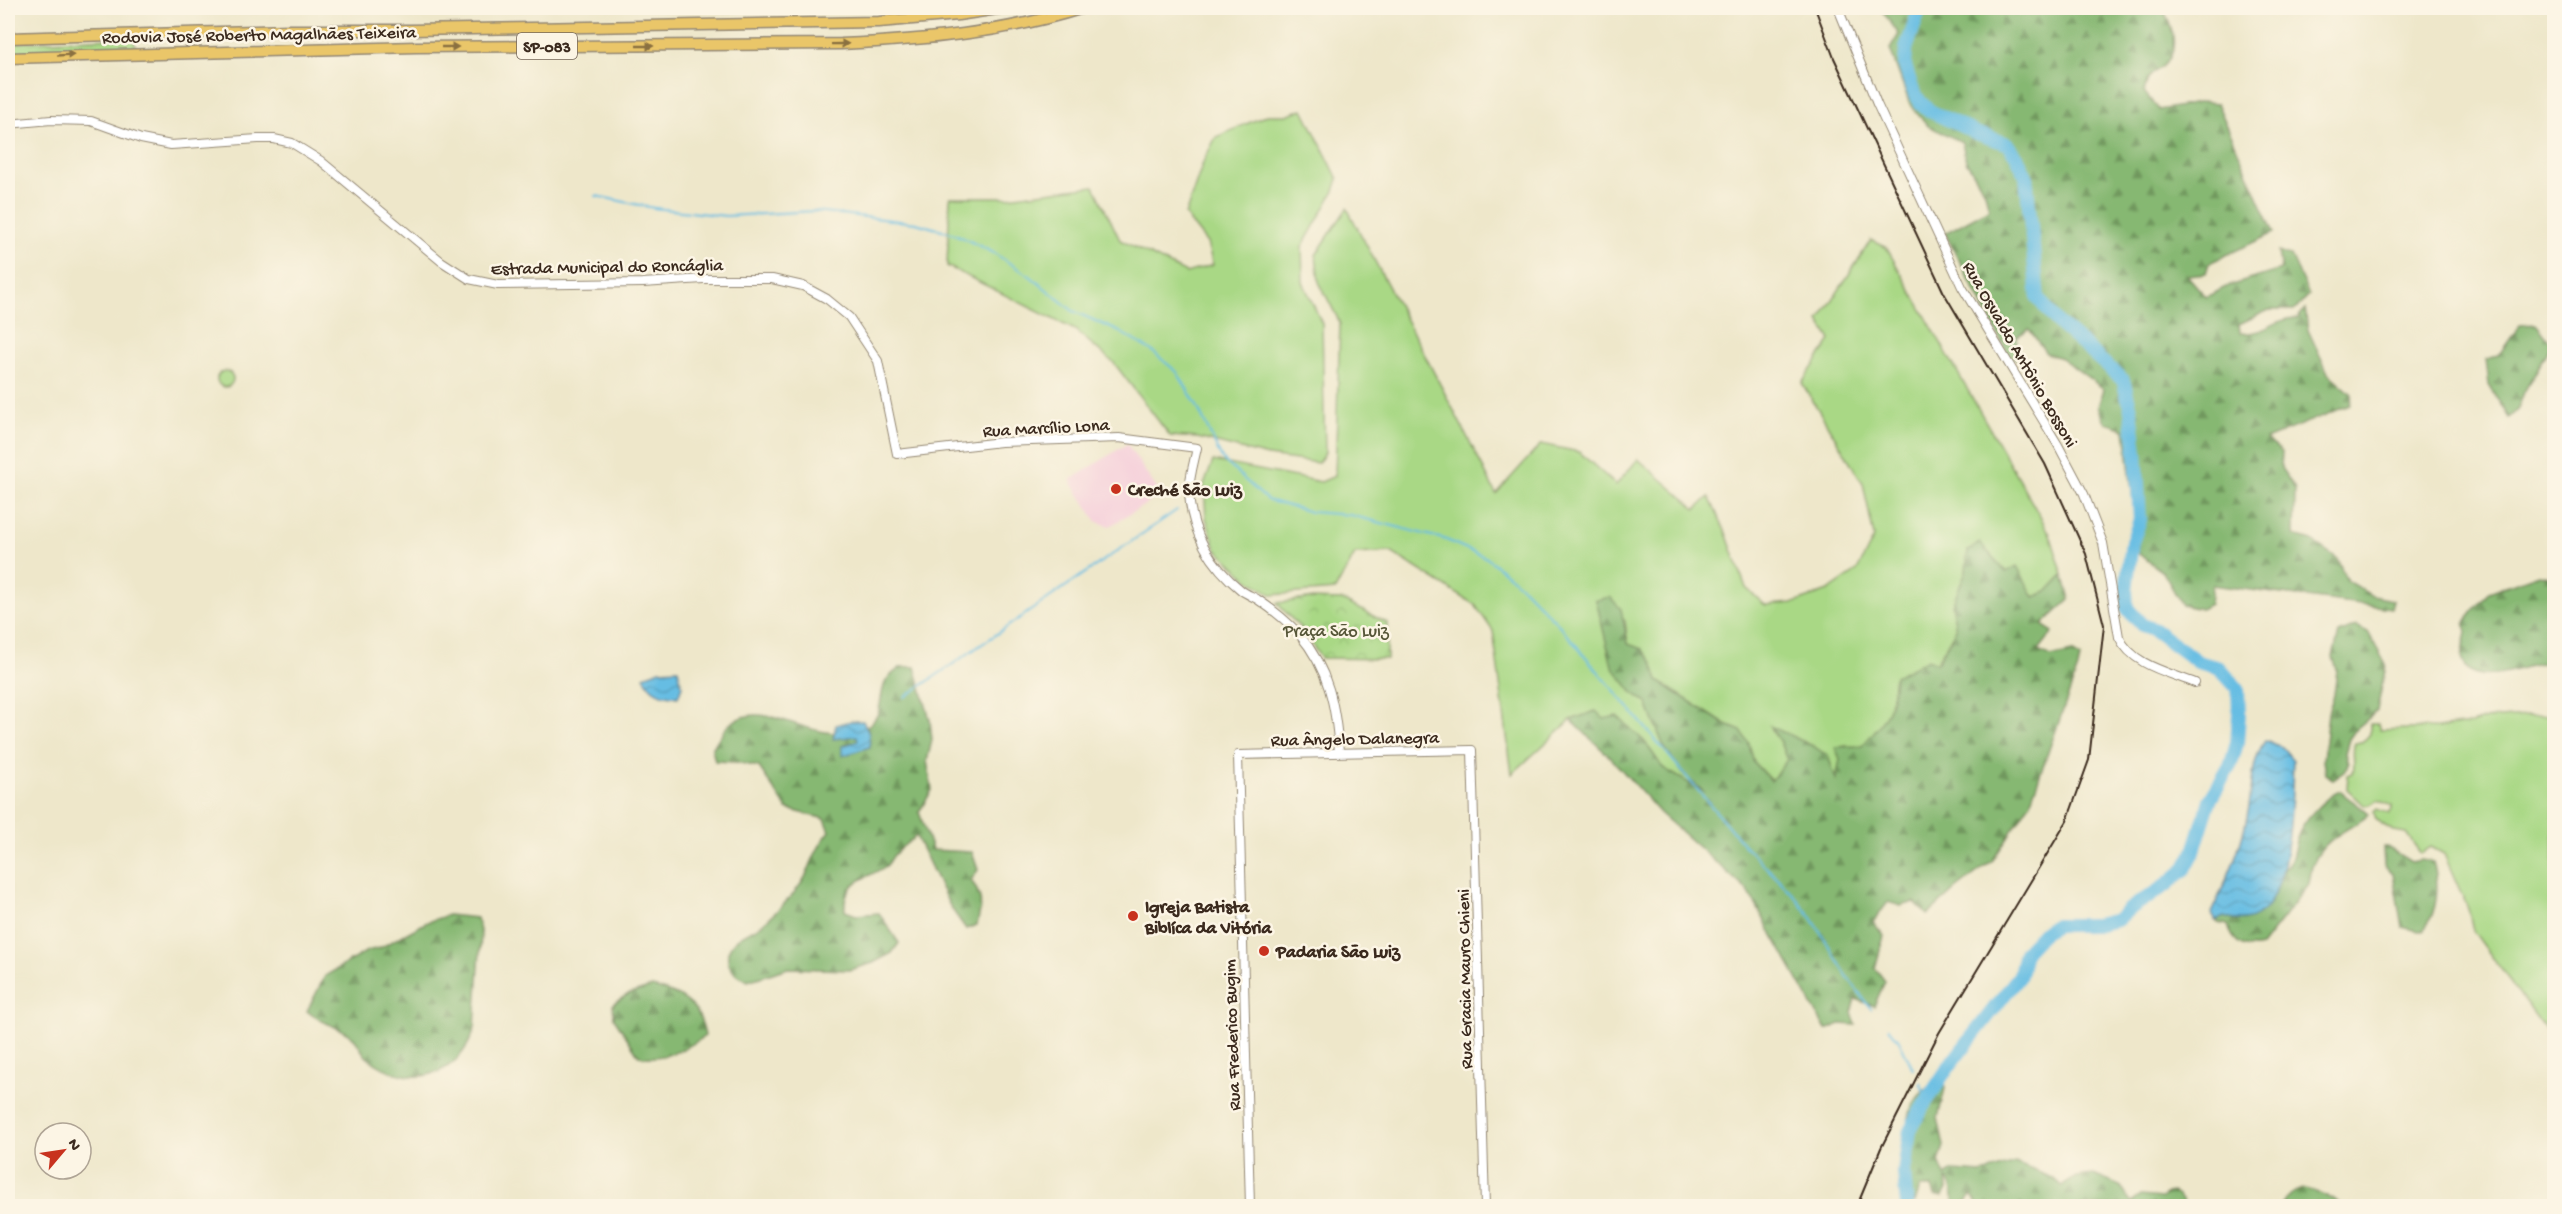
<svg xmlns="http://www.w3.org/2000/svg" width="2562" height="1214" font-family="'Gochi Hand',sans-serif">
	<style>
		.built { fill: #f5cfda }
		.grass { fill: #a9d885; stroke: #728152; stroke-width: 1.5 }
		.forest { fill: url(#forest-firs); stroke: #607148; stroke-width: 1.5 }
		.park { fill: url(#park-crowns); stroke: #728152; stroke-width: 1.5 }
		.water { fill: url(#water-waves); stroke: #507480; stroke-width: 1.5 }
		.lines { fill: none; stroke-linecap: round; stroke-linejoin: round }
		.stream { stroke: #66bde3; stroke-width: 2 }
		.river { stroke: #66bde3; stroke-width: 14 }
		.tertiary-casing { stroke: #948874; stroke-width: 10 }
		.motorway-casing { stroke: #948874; stroke-width: 13 }
		.tertiary { stroke: #fff; stroke-width: 8 }
		.motorway { stroke: #eac669; stroke-width: 10 }
		.rail { stroke: #3b2a1e; stroke-width: 2 }
		.oneway { fill: #8a7040 }
		.poi-dot { fill: #c8321e; stroke: #fcf5e5; stroke-width: 2 }
		.labels { text-anchor: middle; stroke-width: 5; stroke-linejoin: round; paint-order: stroke }
		.shield { fill: #fcf5e5; stroke: #75675a; stroke-width: 1.5 }
		.shield-label { font-size: 16px; font-weight: bold; fill: #3b2a1e }
		.street-label { font-size: 18px; fill: #3b2a1e; stroke: #fcf5e5 }
		.poi-label { font-size: 18px; font-weight: bold; fill: #3b2a1e; stroke: #fcf5e5; text-anchor: start }
		.park-label { font-size: 18px; fill: #565638; stroke: #fcf5e5 }
	</style>
	<defs>
		<pattern id="forest-firs" width="22" height="20" patternUnits="userSpaceOnUse" patternTransform="scale(1.5)"><rect width="22" height="20" fill="#86b872"/><path d="M5 1l3.5 6h-7zM16 11l3.5 6h-7z" fill="#6f965d"/></pattern>
		<pattern id="park-crowns" width="20" height="18" patternUnits="userSpaceOnUse" patternTransform="scale(1.5)"><rect width="20" height="18" fill="#a9d885"/><path d="M2 6a3 3 0 1 1 6 0M12 15a3 3 0 1 1 6 0" fill="none" stroke="#92ba72"/></pattern>
		<pattern id="water-waves" width="16" height="10" patternUnits="userSpaceOnUse" patternTransform="scale(1.5)"><rect width="16" height="10" fill="#66bde3"/><path d="M0 5q4-4 8 0t8 0" fill="none" stroke="#559ab7"/></pattern>
	</defs>
	<rect width="100%" height="100%" fill="#fcf5e5"/>
	<filter id="ink" filterUnits="userSpaceOnUse"><feTurbulence type="fractalNoise" baseFrequency=".0167" numOctaves="2"/><feDisplacementMap in="SourceGraphic" scale="12" xChannelSelector="R" yChannelSelector="G"/><feConvolveMatrix kernelMatrix="1 2 1 2 8 2 1 2 1" color-interpolation-filters="sRGB"/></filter>
	<filter id="wash" filterUnits="userSpaceOnUse"><feTurbulence type="fractalNoise" baseFrequency=".008" numOctaves="4" result="noise"/><feDisplacementMap in="SourceGraphic" scale="24" xChannelSelector="R" yChannelSelector="G"/><feGaussianBlur stdDeviation="1.35" result="paint"/><feColorMatrix in="noise" values="0 0 0 0 0 0 0 0 0 0 0 0 0 0 0 0 0 1.4 0 .05"/><feComposite in="paint" operator="in"/></filter>
	<g filter="url(#wash)">
		<rect width="100%" height="100%" fill="#eee7ca"/>
		<!-- built -->
		<path class="built" d="M 1127,444 L 1161,495 L 1110,526 L 1097,522 L 1070,480 Z"/>
		<!-- grass -->
		<g class="grass">
			<path d="M 133,37 L 136,48 L 8,54 L 8,43 Z"/>
			<path d="M 1303,109 L 1338,179 L 1334,191 L 1302,247 L 1303,282 L 1322,324 L 1325,453 L 1318,463 L 1268,456 L 1198,438 L 1170,436 L 1114,363 L 1075,330 L 947,266 L 950,197 L 1007,197 L 1094,186 L 1120,240 L 1186,273 L 1213,265 L 1207,243 L 1185,215 L 1204,160 L 1216,137 L 1267,115 L 1286,115 Z"/>
			<path d="M 1347,208 C 1397,304 1449,398 1496,494 L 1541,444 L 1579,452 L 1616,485 L 1638,459 L 1696,509 L 1709,497 L 1726,533 L 1746,588 L 1765,605 L 1794,603 L 1828,591 L 1857,571 L 1874,537 L 1863,483 L 1802,383 L 1831,340 L 1819,321 L 1871,240 L 1886,247 L 2050,534 L 2063,575 L 2047,592 L 2034,597 L 2006,572 L 1980,544 L 1952,605 L 1956,629 L 1936,663 L 1895,676 C 1892,712 1885,720 1862,747 L 1844,746 L 1836,781 L 1770,728 L 1780,742 L 1787,760 L 1772,782 L 1754,763 L 1749,744 L 1741,731 L 1726,725 L 1658,681 L 1652,663 L 1628,644 L 1625,621 L 1596,600 L 1604,628 L 1633,693 L 1647,703 L 1664,747 L 1684,775 L 1708,795 L 1663,768 L 1644,741 L 1604,720 L 1595,711 L 1571,720 L 1512,774 L 1493,631 L 1475,605 L 1391,552 L 1355,554 L 1335,590 L 1272,595 L 1248,579 L 1216,549 L 1206,518 L 1204,485 L 1213,461 L 1321,482 L 1335,476 L 1340,323 L 1319,282 L 1316,255 Z"/>
			<circle cx="225" cy="379" r="8"/>
			<path d="M 2554,714 L 2554,1041 L 2473,931 L 2469,911 L 2444,854 L 2431,847 L 2421,854 L 2406,833 L 2393,831 L 2376,820 L 2374,812 L 2377,809 L 2390,814 L 2393,806 L 2377,800 L 2370,805 L 2365,806 L 2347,789 L 2348,775 L 2353,773 C 2356,763 2351,751 2355,743 L 2362,743 L 2370,734 L 2370,724 L 2378,724 L 2380,730 L 2437,728 L 2471,724 L 2486,719 Z"/>
		</g>
		<!-- forest -->
		<g class="forest">
			<path d="M 1880,8 L 2162,8 C 2170,21 2179,43 2169,59 C 2158,75 2149,67 2144,92 L 2159,110 L 2204,102 L 2217,103 L 2274,233 L 2209,263 L 2206,273 L 2187,275 L 2206,297 L 2226,287 L 2281,270 L 2278,252 L 2291,256 L 2309,295 L 2294,310 L 2269,310 L 2239,324 L 2240,333 C 2267,335 2273,318 2298,318 L 2305,309 L 2308,330 L 2328,373 L 2352,394 L 2350,405 L 2266,439 L 2282,452 L 2281,468 L 2295,489 L 2294,536 L 2312,541 L 2337,558 L 2347,581 L 2372,596 L 2393,600 L 2391,608 L 2212,585 L 2210,604 L 2201,609 L 2182,605 L 2163,572 L 2139,554 L 2125,429 L 2106,423 L 2098,407 L 2104,389 L 2061,358 L 2046,353 L 2029,329 L 2016,337 L 2020,361 L 2008,354 L 1945,233 L 1989,209 L 1985,192 L 1966,161 L 1962,142 L 1928,126 L 1910,104 L 1890,49 L 1899,34 Z"/>
			<path d="M 2536,324 L 2552,344 L 2524,392 L 2518,409 L 2509,418 L 2489,385 L 2486,359 L 2498,356 L 2520,325 Z"/>
			<path d="M 1980,543 L 2006,572 L 2017,566 L 2034,597 L 2047,592 L 2063,575 L 2070,599 L 2042,625 L 2053,632 L 2038,651 L 2051,657 L 2072,652 L 2080,657 L 2078,668 L 2030,803 L 1993,860 L 1957,888 L 1927,915 L 1915,902 L 1901,906 L 1888,902 L 1873,922 L 1884,936 L 1875,968 L 1885,981 L 1874,1006 L 1856,999 L 1852,1012 L 1856,1025 L 1840,1024 L 1826,1030 L 1748,891 L 1660,813 L 1611,758 L 1571,720 L 1596,711 L 1604,719 L 1617,716 L 1644,741 L 1663,768 L 1704,792 L 1684,775 L 1664,747 L 1647,703 L 1633,693 L 1612,666 L 1596,600 L 1610,597 L 1621,609 L 1628,644 L 1642,649 L 1652,662 L 1658,681 L 1726,725 L 1741,731 L 1749,744 L 1754,763 L 1771,781 L 1787,760 L 1780,742 L 1770,726 L 1813,746 L 1828,756 L 1836,779 L 1840,759 L 1835,747 L 1862,746 C 1885,720 1892,712 1895,676 L 1928,659 L 1937,663 L 1956,629 L 1952,605 L 1966,571 L 1968,550 Z"/>
			<path d="M 2539,574 L 2554,577 L 2554,664 C 2550,664 2545,664 2540,664 C 2519,666 2471,692 2462,658 L 2467,631 L 2464,623 L 2489,592 Z"/>
			<path d="M 2356,626 L 2368,632 L 2386,665 L 2377,711 L 2356,729 L 2349,739 L 2345,753 L 2348,763 L 2346,770 L 2333,779 L 2325,774 L 2323,760 L 2328,713 L 2334,695 L 2337,670 L 2333,657 L 2339,633 Z"/>
			<path d="M 901,667 L 915,667 L 930,720 L 932,740 L 927,761 L 932,790 L 919,812 L 932,850 L 972,852 L 978,870 L 971,880 C 983,898 982,904 977,925 L 966,929 L 951,908 L 916,836 C 909,842 900,848 894,855 C 891,858 890,863 886,866 C 866,880 842,880 845,911 L 856,915 L 879,913 L 899,943 L 892,953 L 873,963 L 849,970 L 788,968 L 748,981 C 736,975 726,968 728,953 C 732,935 755,932 766,921 C 781,907 800,890 808,871 C 814,856 819,844 830,831 L 825,819 L 787,809 L 759,767 L 736,762 L 715,761 L 712,749 C 717,741 723,729 731,723 C 769,695 817,751 865,727 C 884,718 878,699 885,683 C 887,677 896,671 901,667 Z"/>
			<path d="M 2340,791 C 2348,799 2366,809 2369,815 C 2348,831 2324,837 2313,864 C 2310,870 2311,879 2308,886 L 2261,946 C 2244,951 2232,941 2228,925 L 2218,923 L 2216,920 C 2240,903 2270,887 2289,864 C 2294,857 2294,846 2297,837 C 2303,820 2324,798 2340,791 Z"/>
			<path d="M 2383,847 L 2387,847 L 2411,862 L 2421,860 L 2433,862 C 2440,885 2438,910 2424,930 L 2419,931 L 2402,927 L 2393,874 L 2384,866 Z"/>
			<path d="M 448,915 L 477,918 L 481,935 L 475,1027 C 460,1078 410,1091 368,1058 C 361,1052 359,1042 351,1036 C 338,1026 320,1023 307,1011 L 325,976 L 367,951 L 380,948 L 427,922 Z"/>
			<path d="M 652,987 C 681,994 700,1003 705,1036 C 685,1050 663,1061 639,1056 L 614,1018 L 613,1004 L 627,995 Z"/>
			<path d="M 1937,1082 L 1942,1083 L 1945,1088 L 1938,1118 L 1944,1146 L 1939,1162 L 1945,1176 L 1953,1171 L 1983,1173 L 2015,1163 L 2053,1178 L 2061,1187 L 2076,1177 L 2094,1175 L 2120,1186 L 2131,1203 L 2141,1196 L 2161,1198 C 2173,1188 2179,1195 2186,1206 L 1983,1206 L 1978,1204 L 1971,1195 L 1964,1206 L 1955,1206 L 1951,1186 L 1946,1178 L 1947,1189 L 1943,1196 L 1935,1196 L 1932,1187 L 1920,1187 L 1915,1203 C 1898,1176 1902,1165 1906,1136 C 1909,1111 1912,1095 1937,1082 Z"/>
			<path d="M 2306,1189 L 2333,1199 L 2341,1206 L 2280,1206 C 2288,1197 2293,1190 2306,1189 Z"/>
		</g>
		<!-- park -->
		<path class="park" d="M 1307,599 L 1342,600 L 1387,623 L 1387,659 L 1321,658 L 1303,631 L 1277,603 Z"/>
		<!-- water -->
		<g class="water">
			<path d="M 678,669 L 682,686 L 678,697 C 662,695 650,693 644,676 L 660,670 Z"/>
			<path d="M 851,721 L 863,721 L 869,734 L 870,747 L 842,756 L 842,746 L 858,741 L 857,736 L 833,739 L 836,725 Z"/>
			<path d="M 2265,741 L 2282,747 L 2293,760 C 2291,799 2295,944 2224,917 L 2216,921 L 2211,913 C 2226,882 2240,851 2247,817 C 2253,792 2250,761 2265,741 Z"/>
		</g>
		<g class="lines">
			<!-- stream -->
			<g class="stream">
				<path d="M 596,196 L 654,208 L 726,216 L 815,211 L 916,223 L 955,234 L 992,252 L 1030,276 L 1073,311 L 1120,332 L 1152,351 L 1177,372 L 1196,404 L 1222,459 L 1267,500 L 1311,512 L 1350,515 L 1444,539 L 1487,558 L 1520,585 L 1559,625 L 1744,845 L 1791,892 L 1812,918 L 1847,976 L 1871,1009"/>
				<path d="M 905,697 L 1177,510"/>
				<path d="M 1889,1028 L 1899,1040 L 1913,1069"/>
				<path d="M 1920,1083 L 1927,1099"/>
			</g>
			<!-- river -->
			<path class="river" d="M 1907,1206 L 1904,1172 L 1910,1130 L 1922,1108 L 1950,1065 L 2020,975 L 2025,952 L 2043,933 L 2056,925 L 2096,925 L 2117,920 L 2128,910 L 2165,886 L 2185,869 L 2193,854 L 2210,800 L 2231,764 L 2237,743 L 2239,714 L 2238,689 L 2219,668 L 2198,662 L 2153,629 L 2142,625 L 2127,608 L 2126,590 L 2132,542 L 2140,520 L 2136,452 L 2131,410 L 2123,380 L 2056,321 L 2038,298 L 2026,176 L 2017,157 L 2008,144 L 1976,133 L 1930,111 L 1920,102 L 1912,88 L 1905,66 L 1906,49 L 1920,8"/>
		</g>
	</g>
	<g filter="url(#ink)">
		<g class="lines">
			<!-- tertiary casing -->
			<g class="tertiary-casing">
				<g id="tertiary">
					<path d="M 1838,8 L 1877,104 L 1962,287 L 2058,445 L 2084,494 L 2103,543 L 2119,637 C 2132,665 2168,672 2195,683"/>
					<path d="M 8,124 L 51,120 L 91,121 L 141,139 L 171,145 L 258,139 L 274,139 L 292,143 L 321,161 L 441,261 L 469,279 L 498,285 L 643,283 L 703,279 L 772,279 L 803,286 L 827,299 L 849,317 L 878,361 L 897,454 L 1001,442 L 1119,438 L 1197,448 C 1194,462 1189,478 1189,493 C 1191,532 1211,566 1241,590 C 1246,594 1252,596 1257,599 C 1272,609 1287,621 1299,634 C 1329,669 1336,708 1339,752"/>
					<path d="M 1250,1206 L 1238,755 L 1472,750 L 1485,1206"/>
				</g>
			</g>
			<!-- motorway casing -->
			<g class="motorway-casing">
				<g id="motorway">
					<path d="M 8,38 L 289,30 L 410,30 L 879,22 L 958,15 L 1004,8"/>
					<path d="M 8,58 L 416,47 L 841,44 C 924,40 1004,33 1083,8"/>
				</g>
			</g>
			<!-- tertiary -->
			<use href="#tertiary" class="tertiary"/>
			<!-- motorway -->
			<use href="#motorway" class="motorway"/>
			<!-- rail -->
			<path class="rail" d="M 1815,8 L 1834,58 L 1944,293 L 2045,464 L 2086,554 L 2104,625 L 2089,760 L 2067,821 L 1939,1033 L 1881,1148 L 1857,1206"/>
		</g>
		<!-- one-way arrows -->
		<defs><path id="oneway-solid" d="M-6-.8H1V-3.2L6.5 0L1 3.2V.8H-6Z" transform="scale(1.5)"/></defs>
		<g class="oneway">
			<use href="#oneway-solid" transform="translate(840 44) rotate(-1)"/>
			<use href="#oneway-solid" transform="translate(645 46)"/>
			<use href="#oneway-solid" transform="translate(450 47)"/>
			<use href="#oneway-solid" transform="translate(66 55) rotate(-3)"/>
		</g>
	</g>
	<!-- markers -->
	<g class="poi-dot">
		<circle cx="1116" cy="489" r="6"/>
		<circle cx="1133" cy="916" r="6"/>
		<circle cx="1264" cy="951" r="6"/>
	</g>
	<g class="labels">
		<!-- shield labels -->
		<rect class="shield" x="517" y="33" width="60" height="26" rx="4.5"/>
		<g class="shield-label">
			<text x="547" y="52">SP-083</text>
		</g>
		<!-- street labels -->
		<g class="street-label">
			<text transform="translate(259 34) rotate(-1)" y="6">Rodovia José Roberto Magalhães Teixeira</text>
			<text transform="translate(607 266) rotate(-1)" y="6">Estrada Municipal do Roncáglia</text>
			<text transform="translate(2021 354) rotate(60)" y="6">Rua Osvaldo Antônio Bossoni</text>
			<text transform="translate(1046 427) rotate(-3)" y="6">Rua Marcílio Lona</text>
			<text transform="translate(1355 738) rotate(-1)" y="6">Rua Ângelo Dalanegra</text>
			<text transform="translate(1464 979) rotate(-91)" y="6">Rua Gracia Mauro Chieni</text>
			<text transform="translate(1231 1035) rotate(-92)" y="6">Rua Frederico Bugim</text>
		</g>
		<!-- poi labels -->
		<g class="poi-label">
			<text x="1128" y="495">Creché São Luiz</text>
			<text x="1145" y="912">Igreja Batista<tspan x="1145" dy="21">Biblíca da Vitória</tspan></text>
			<text x="1276" y="957">Padaria São Luiz</text>
		</g>
		<!-- park labels -->
		<g class="park-label">
			<text x="1336" y="636">Praça São Luiz</text>
		</g>
	</g>
	<!-- margin -->
	<rect width="2562" height="1214" fill="none" stroke="#fcf5e5" stroke-width="30"/>
	<!-- north arrow -->
	<g transform="translate(63 1151) rotate(61)"><circle r="28" fill="#fcf5e5" stroke="#afa495" stroke-width="1.5"/>
	<path d="M0-4.5L10 22L0 15L-10 22Z" fill="#c8321e"/>
	<text y="-9" font-size="16" font-weight="bold" text-anchor="middle" fill="#3b2a1e">N</text>
	</g>
</svg>
